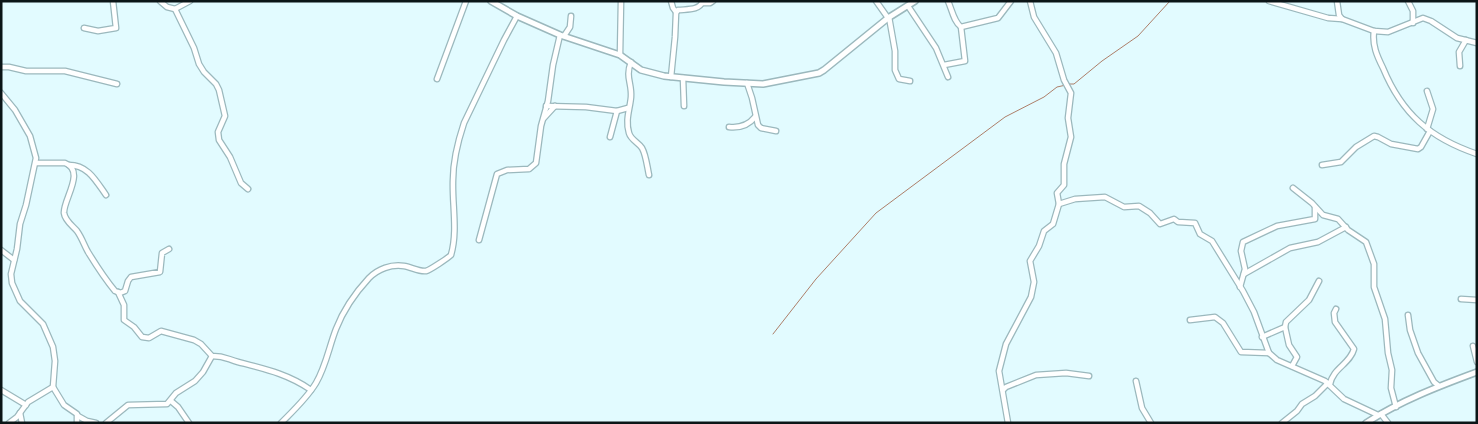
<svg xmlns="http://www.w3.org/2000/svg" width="1478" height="424" font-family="'IBM Plex Sans',sans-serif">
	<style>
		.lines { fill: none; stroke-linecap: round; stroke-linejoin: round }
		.stream { stroke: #ad7f6a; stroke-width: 1 }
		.minor-casing { stroke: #9bb8bd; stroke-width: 7 }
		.tertiary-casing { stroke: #9bb8bd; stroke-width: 8 }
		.minor { stroke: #fff; stroke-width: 4.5 }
		.tertiary { stroke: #fff; stroke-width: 5 }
	</style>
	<rect width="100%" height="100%" fill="#e2fbff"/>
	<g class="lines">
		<!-- stream -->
		<g class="stream">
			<path d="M 1069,84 L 1074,84 L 1102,61 L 1138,36 L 1170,1"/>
			<path d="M 773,334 L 816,279 L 876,213 L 1005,117 L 1044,97 L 1057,87 L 1066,85"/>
		</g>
		<!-- minor casing -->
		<g class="minor-casing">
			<g id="minor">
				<path d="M 160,1 L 167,7 L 175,9 L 190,1"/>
				<path d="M 671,1 L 673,8 L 676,12"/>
				<path d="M 876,1 L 888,18"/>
				<path d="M 948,1 C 952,10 954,22 961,27 L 998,18 L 1011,1"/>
				<path d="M 1269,1 L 1328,18 L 1342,19"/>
				<path d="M 1337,1 L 1339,15 L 1342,19 L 1374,31 L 1388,32 L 1423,18 L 1431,21 L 1457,38 L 1477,43"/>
				<path d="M 1408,1 L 1413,11 L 1413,23"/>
				<path d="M 703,3 L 710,3 L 713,1"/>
				<path d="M 908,6 L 936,48 L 948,77"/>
				<path d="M 175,9 L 194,48 L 199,64 L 204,72 L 216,84 L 219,90 L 225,116 L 218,132 L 219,140 L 230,157 L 241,183 L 248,189"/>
				<path d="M 889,17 L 895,51 L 895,70 L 899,79 L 910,81"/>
				<path d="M 84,28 L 98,31 L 116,28 L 113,1"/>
				<path d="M 1374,31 C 1372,45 1377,56 1383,68 C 1402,114 1430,138 1477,154"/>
				<path d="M 564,36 L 570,27 L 571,16"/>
				<path d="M 620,55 L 621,1"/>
				<path d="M 631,62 C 625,77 632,83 631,97 C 630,109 625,120 629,133 C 631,140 638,142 642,148 C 646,155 647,166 649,175"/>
				<path d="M 944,65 L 965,61 L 961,27"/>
				<path d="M 1460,66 L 1459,52 L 1466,40"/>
				<path d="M 1,67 L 9,67 L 26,71 L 65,71 L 117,84"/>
				<path d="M 671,77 L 675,37 L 676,13 L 678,10 C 687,9 699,11 703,1"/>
				<path d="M 683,78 L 684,106"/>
				<path d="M 437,79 L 466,1"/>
				<path d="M 747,83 L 752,98 L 758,125 L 761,128 L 776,131"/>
				<path d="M 1427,91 L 1433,109 L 1427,129"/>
				<path d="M 1,93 L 15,110 L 30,136 L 36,158 L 26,205 L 20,224 L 17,249 L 11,274 L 12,283 L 20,301 L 43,324 L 53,347 L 55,361 L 53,387 L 64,405 L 77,414 L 77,423"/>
				<path d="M 546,106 L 586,107 L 617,111 L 628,108"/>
				<path d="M 544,118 L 555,106"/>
				<path d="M 729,127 C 739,128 748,126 755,117"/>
				<path d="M 610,137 L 617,111"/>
				<path d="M 36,163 L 65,163 C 86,171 63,200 64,213 C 65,221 73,226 77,231 C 82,238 84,245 88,252 C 96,265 105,279 115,291 L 120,293 L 125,291 L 128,281 L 131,277 L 160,272 L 162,253 L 169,249"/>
				<path d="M 69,165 C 88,165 96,181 106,195"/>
				<path d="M 1322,165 L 1341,162 L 1356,147 L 1374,136 L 1378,137 L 1391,144 L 1418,149 L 1421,147 L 1430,131"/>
				<path d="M 1293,188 L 1312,203 L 1323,215 L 1338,219 L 1348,230 L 1366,242 L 1374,264 L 1374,287 L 1385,319 L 1388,353 L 1392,370 L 1391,388 L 1396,407"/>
				<path d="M 1059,204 L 1075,199 L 1105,197 L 1124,207 L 1139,206 L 1150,213 L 1160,224 L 1174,219 L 1178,222 L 1195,223 L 1200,234 L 1212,241 L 1243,291 L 1254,312 L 1269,353 L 1277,360 L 1325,381 L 1344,399 L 1378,415"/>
				<path d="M 479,240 L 497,174 L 507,170 L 529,169 L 536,163 L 541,126 L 548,101 L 553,65 L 560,35"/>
				<path d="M 1,250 L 14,260"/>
				<path d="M 1244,274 L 1290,248 L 1318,242 L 1346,227"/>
				<path d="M 1240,287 L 1245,269 L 1241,251 L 1243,242 L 1277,226 L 1315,219 L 1315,207"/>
				<path d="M 118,292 L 124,305 L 124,320 L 134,327 L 142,337 L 149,338 L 161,331 L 194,340 L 201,344 L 212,356 C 225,356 227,359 238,362 C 265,369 288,374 311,390"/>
				<path d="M 1461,299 L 1477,300"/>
				<path d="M 1408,315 L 1410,330 L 1418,353 L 1434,382 L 1439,386"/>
				<path d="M 1190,320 L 1215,317 L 1223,323 L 1241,352 L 1269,353"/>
				<path d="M 1285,327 L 1289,345 L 1297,357 L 1292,366"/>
				<path d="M 1262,337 L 1285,327 L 1286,322 L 1309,300 L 1319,281"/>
				<path d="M 1473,346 L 1477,362"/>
				<path d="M 1136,381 L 1142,408 L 1151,423"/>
				<path d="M 1330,384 C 1333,368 1350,364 1354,349 L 1335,322 L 1334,313 L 1336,309"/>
				<path d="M 1,390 L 26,405"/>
				<path d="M 1003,390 L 1006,387 L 1036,375 L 1066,373 L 1089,376"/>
				<path d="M 171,401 L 178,407 L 189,423"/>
				<path d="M 20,413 L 22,423"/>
				<path d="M 1381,414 L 1388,423"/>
				<path d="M 78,416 L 87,421 L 96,423"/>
				<path d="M 9,423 L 17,417 L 28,402 L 53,387"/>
				<path d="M 106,423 L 128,405 L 167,404 L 176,393 L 195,381 L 203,372 L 212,356"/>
				<path d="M 281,423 C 294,410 307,398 316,383 C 326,366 329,347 336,329 C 343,311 356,292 369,278 C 378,269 391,264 404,266 C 411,267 419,272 426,271 C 430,270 448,258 451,255 C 458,231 452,204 453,180 C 453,161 458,141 464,123 L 504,40 L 517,16"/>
				<path d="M 1008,423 L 999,371 L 1006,344 L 1031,297 L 1034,282 L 1030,261 L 1039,246 L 1044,231 L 1053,224 L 1059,204 L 1057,193 L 1064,185 L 1064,164 L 1071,137 L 1068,118 L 1071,93 L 1064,80 L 1056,53 L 1034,17 L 1030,1"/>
				<path d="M 1282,423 L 1297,411 L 1302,404 L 1315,396 L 1328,383"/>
			</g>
		</g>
		<!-- tertiary casing -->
		<g class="tertiary-casing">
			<g id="tertiary">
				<path d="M 491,1 L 517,16 L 560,35 L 620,55 L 641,70 L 664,76 L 724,82 L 763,84 L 819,73 L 824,70 L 888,18 L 915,1"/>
				<path d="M 1366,423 C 1400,401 1439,386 1477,372"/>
			</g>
		</g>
		<!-- minor -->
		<use href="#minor" class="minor"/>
		<!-- tertiary -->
		<use href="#tertiary" class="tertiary"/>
	</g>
	<!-- border -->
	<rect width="1478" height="424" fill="none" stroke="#0b1517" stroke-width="5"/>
</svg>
